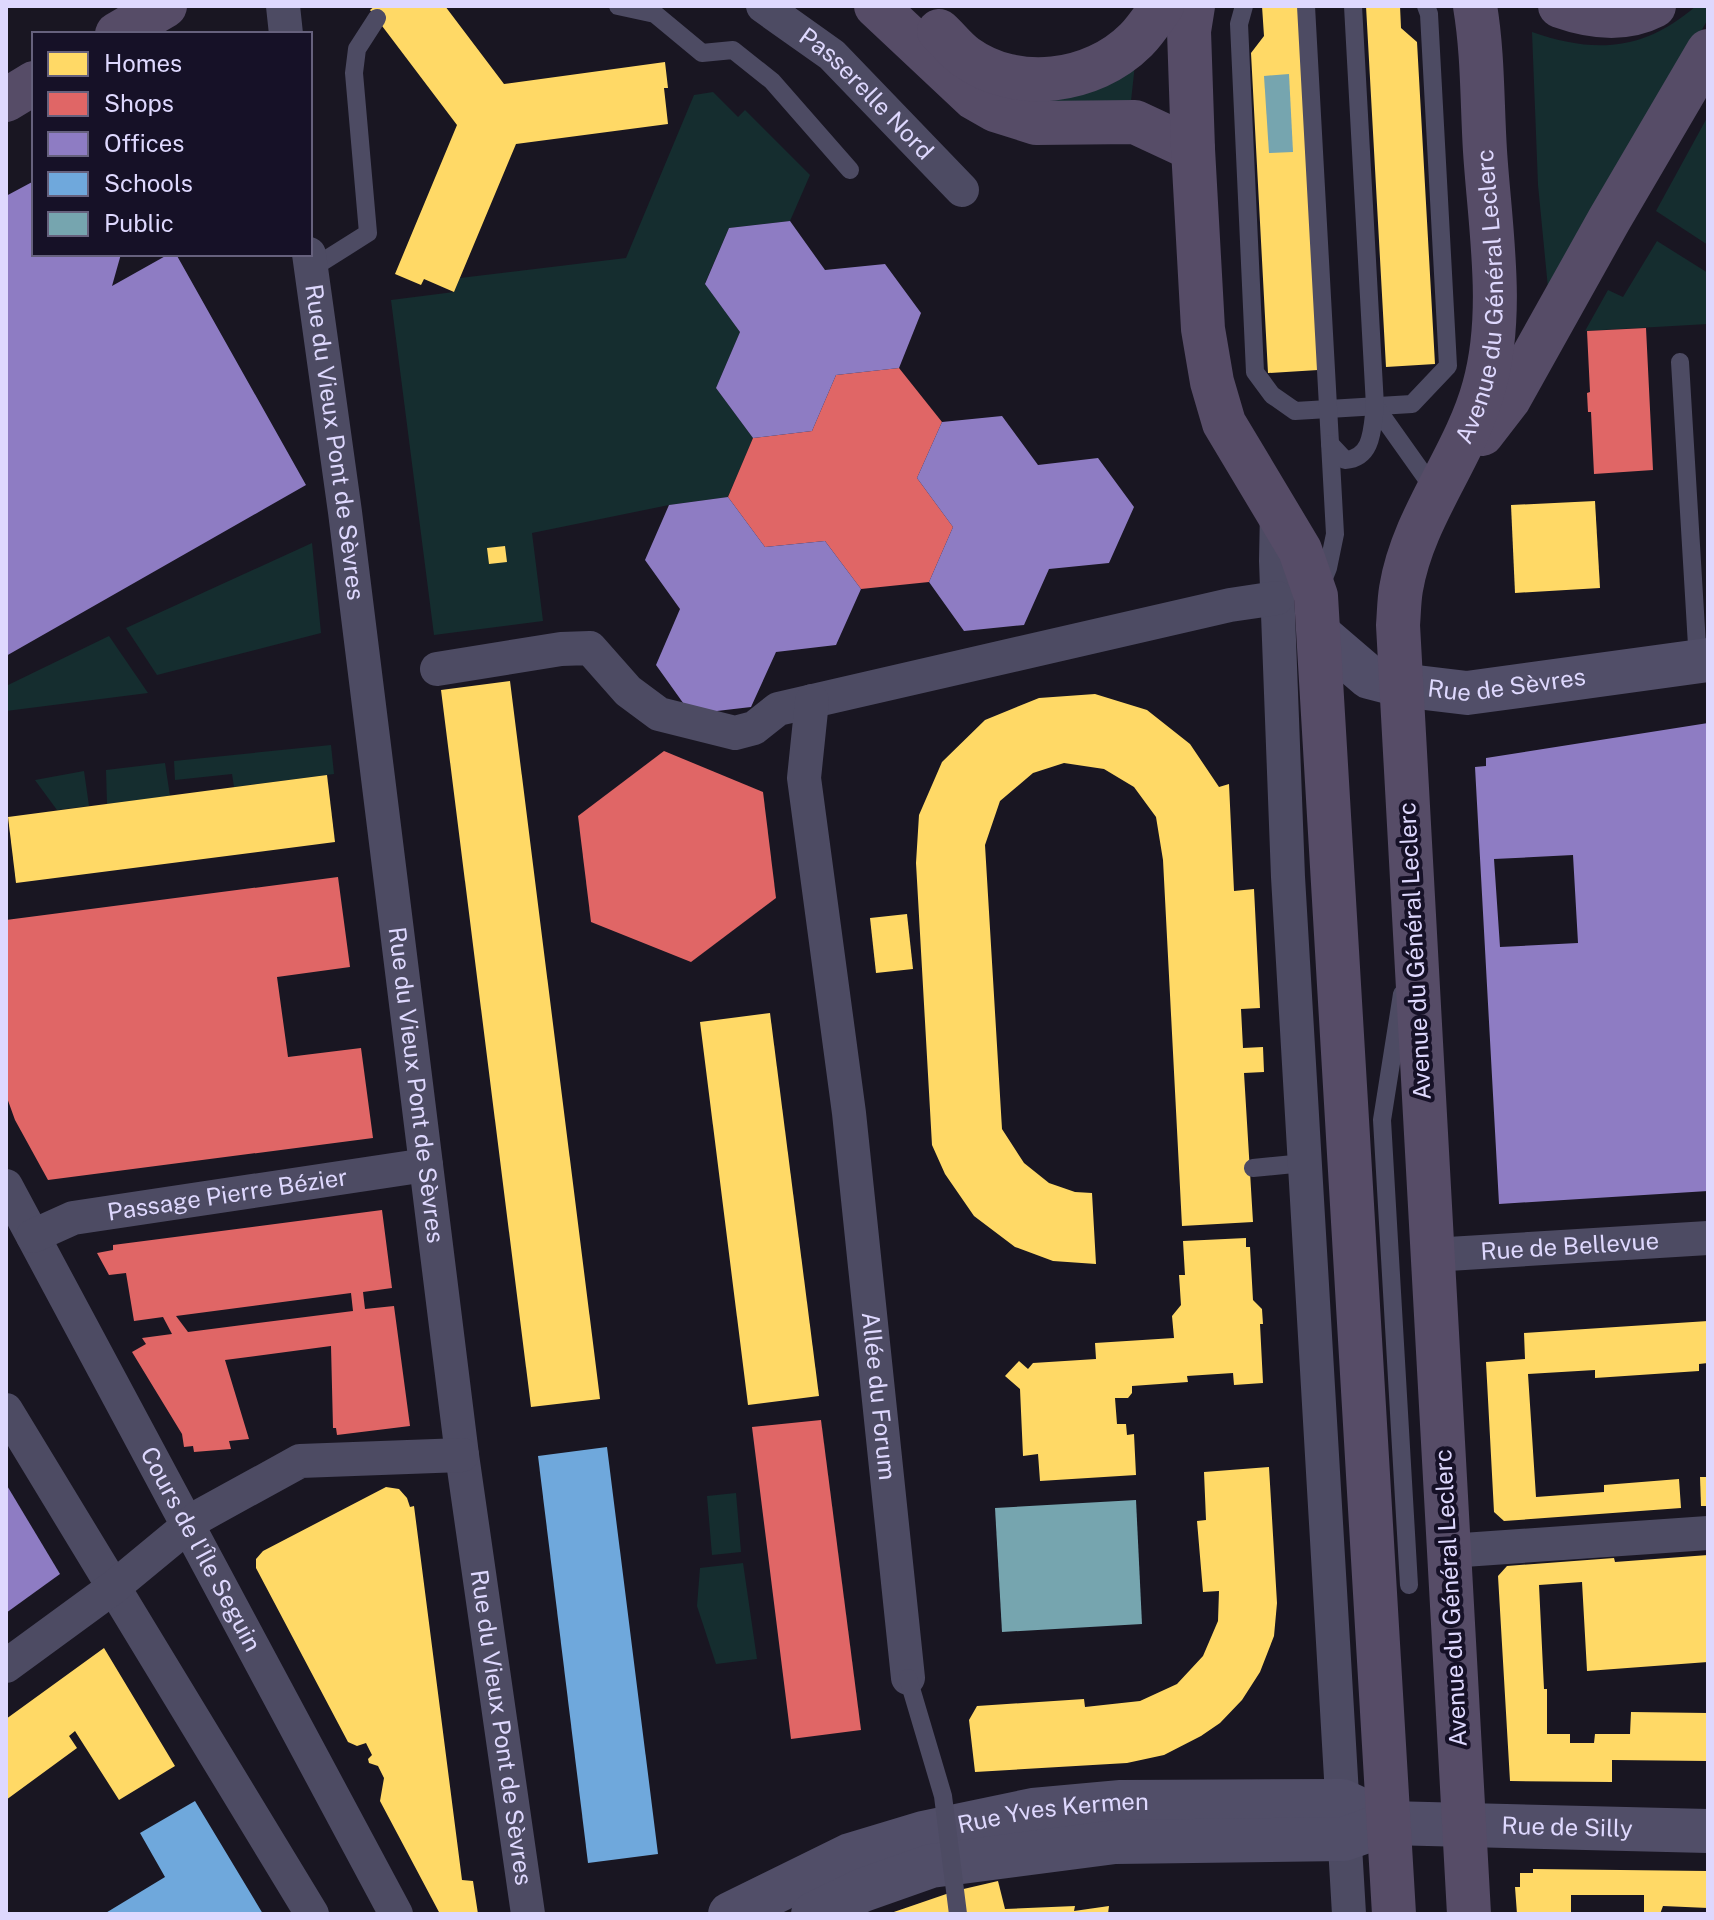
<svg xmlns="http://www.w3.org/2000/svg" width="1714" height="1920" font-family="'Public Sans',sans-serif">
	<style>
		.green { fill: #152d2f }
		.homes { fill: #ffd966 }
		.shops { fill: #e06666; fill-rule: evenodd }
		.offices { fill: #8e7cc3; fill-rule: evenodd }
		.schools { fill: #6fa8dc }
		.public { fill: #76a5af }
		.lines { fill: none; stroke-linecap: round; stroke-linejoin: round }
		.lane { stroke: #4d4b63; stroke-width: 18 }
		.street { stroke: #4d4b63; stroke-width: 34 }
		.secondary { stroke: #514e68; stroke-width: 44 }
		.primary { stroke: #564c67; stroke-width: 44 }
		.lane-bridge { stroke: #4d4b63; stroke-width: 18 }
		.labels { text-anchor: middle; stroke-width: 8; stroke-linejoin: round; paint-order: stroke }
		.street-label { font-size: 24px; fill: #ded8fe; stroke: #161127 }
	</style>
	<rect width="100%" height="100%" fill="#191622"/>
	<!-- green -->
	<g class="green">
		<path d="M 1696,6 L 1708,6 L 1708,19 L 1597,213 L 1548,288 L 1538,185 L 1532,32 C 1595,54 1644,51 1696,6 Z"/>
		<path d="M 1136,55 L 1131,101 L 1042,105 L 974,73 Z"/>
		<path d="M 713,92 L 738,117 L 745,110 L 810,175 L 790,221 L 729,228 L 705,283 L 740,332 L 716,388 L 753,438 L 728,497 L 669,505 L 532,533 L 543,621 L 434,635 L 391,300 L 454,292 L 460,278 L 626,258 L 694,95 Z"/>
		<path d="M 1708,116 L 1708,245 L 1656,211 Z"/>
		<path d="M 1657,241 L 1708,273 L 1708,324 L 1585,331 L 1608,290 L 1623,297 Z"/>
		<path d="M 312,543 L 321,633 L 157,675 L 126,628 Z"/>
		<path d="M 109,636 L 148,693 L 6,711 L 6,686 Z"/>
		<path d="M 331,745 L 334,774 L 234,787 L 232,774 L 175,780 L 174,761 Z"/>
		<path d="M 165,763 L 170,796 L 107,804 L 106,770 Z"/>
		<path d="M 84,771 L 89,806 L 57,810 L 35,780 Z"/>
		<path d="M 736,1493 L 741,1552 L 712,1555 L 707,1496 Z"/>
		<path d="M 743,1563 L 757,1659 L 716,1664 L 697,1606 L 700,1568 Z"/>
	</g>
	<!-- homes -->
	<g class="homes">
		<path d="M 375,6 L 445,6 L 504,84 L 665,62 L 668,88 L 664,88 L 668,124 L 516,144 L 454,292 L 424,279 L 421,285 L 395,274 L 457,125 L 370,10 Z"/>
		<path d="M 1262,6 L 1298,6 L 1318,370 L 1268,373 L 1251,53 L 1264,36 Z"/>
		<path d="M 1366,6 L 1400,6 L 1401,28 L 1417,42 L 1435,364 L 1386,367 Z"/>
		<path d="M 1595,501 L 1600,588 L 1515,593 L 1511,505 Z"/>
		<path d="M 505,546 L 507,562 L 489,564 L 487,548 Z"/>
		<path d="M 510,681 L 600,1399 L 531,1407 L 441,690 Z"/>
		<path d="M 1095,694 L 1147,710 L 1190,744 L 1219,787 L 1229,784 L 1234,891 L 1254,889 L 1260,1008 L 1241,1009 L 1243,1048 L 1263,1047 L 1264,1072 L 1244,1073 L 1253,1222 L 1182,1226 L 1163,860 L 1156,817 L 1134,787 L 1104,769 L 1064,763 L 1033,773 L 1000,801 L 985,845 L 1002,1129 L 1024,1163 L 1049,1183 L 1075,1192 L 1092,1193 L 1096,1264 L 1053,1261 L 1015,1247 L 974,1216 L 945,1174 L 932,1145 L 916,863 L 919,815 L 942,762 L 985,720 L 1039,698 Z"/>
		<path d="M 327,775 L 335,842 L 16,883 L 8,817 Z"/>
		<path d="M 907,914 L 913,969 L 876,973 L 870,918 Z"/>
		<path d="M 770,1013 L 819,1396 L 748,1405 L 700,1022 Z"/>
		<path d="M 1246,1238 L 1246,1247 L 1250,1247 L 1253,1300 L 1262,1309 L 1263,1324 L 1260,1324 L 1263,1383 L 1234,1385 L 1233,1373 L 1187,1376 L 1188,1382 L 1132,1386 L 1132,1393 L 1128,1398 L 1115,1398 L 1117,1424 L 1126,1424 L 1127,1435 L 1134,1434 L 1136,1475 L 1040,1481 L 1038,1454 L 1023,1456 L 1020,1389 L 1005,1376 L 1019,1361 L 1028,1369 L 1033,1363 L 1096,1359 L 1095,1343 L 1174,1338 L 1172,1316 L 1181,1305 L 1179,1275 L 1185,1275 L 1183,1241 Z"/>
		<path d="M 1708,1321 L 1708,1363 L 1699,1364 L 1699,1371 L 1595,1378 L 1595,1370 L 1528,1374 L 1536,1497 L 1604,1492 L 1604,1485 L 1679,1479 L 1681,1508 L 1504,1521 L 1494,1512 L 1486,1362 L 1525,1359 L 1524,1333 Z"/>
		<path d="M 1269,1467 L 1277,1603 L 1274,1636 L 1260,1672 L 1242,1700 L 1220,1723 L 1201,1736 L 1164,1755 L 1127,1763 L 975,1772 L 969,1720 L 977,1706 L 1084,1699 L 1085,1707 L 1140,1701 L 1177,1684 L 1203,1656 L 1218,1621 L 1219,1591 L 1203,1592 L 1197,1521 L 1206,1520 L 1204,1472 Z"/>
		<path d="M 1700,1477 L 1708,1477 L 1708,1506 L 1701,1506 Z"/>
		<path d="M 386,1487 L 399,1489 L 407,1498 L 410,1507 L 414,1506 L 462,1880 L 473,1881 L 478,1914 L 440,1914 L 380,1801 L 384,1778 L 378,1766 L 369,1763 L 368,1759 L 372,1755 L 366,1743 L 357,1746 L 348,1742 L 256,1568 L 256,1559 L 263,1551 Z"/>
		<path d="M 1708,1555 L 1708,1662 L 1587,1671 L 1582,1582 L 1539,1585 L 1544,1689 L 1547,1689 L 1547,1734 L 1570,1734 L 1570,1743 L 1594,1743 L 1595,1734 L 1630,1734 L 1631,1712 L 1708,1713 L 1708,1761 L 1612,1760 L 1612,1782 L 1510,1781 L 1498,1576 L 1507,1566 L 1614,1558 L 1615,1562 Z"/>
		<path d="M 104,1648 L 175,1766 L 119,1800 L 75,1731 L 69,1736 L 77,1748 L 6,1800 L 6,1719 Z"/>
		<path d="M 1533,1869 L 1708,1871 L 1708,1908 L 1663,1906 L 1660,1914 L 1644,1914 L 1644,1895 L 1571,1895 L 1571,1914 L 1517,1914 L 1515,1887 L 1520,1887 L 1520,1873 L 1533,1873 Z"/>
		<path d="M 998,1881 L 1005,1909 L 1075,1906 L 1074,1911 L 1109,1906 L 1108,1914 L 888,1914 L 955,1891 Z"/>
	</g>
	<!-- shops -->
	<g class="shops">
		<path d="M 1646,328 L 1653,470 L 1594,474 L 1591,412 L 1588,412 L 1587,393 L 1590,392 L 1587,331 Z"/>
		<path d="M 899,368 L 942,422 L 917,478 L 953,527 L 929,582 L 861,589 L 825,541 L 765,547 L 728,497 L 753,438 L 812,431 L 836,375 Z"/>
		<path d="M 664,751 L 763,792 L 776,898 L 691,962 L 591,922 L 578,816 Z"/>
		<path d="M 338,877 L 350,967 L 277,977 L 288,1057 L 361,1048 L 373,1138 L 48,1180 L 15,1120 L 6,1095 L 6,920 Z"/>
		<path d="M 382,1210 L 392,1288 L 363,1292 L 365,1309 L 394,1306 L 410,1426 L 337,1435 L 336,1428 L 333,1428 L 331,1346 L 225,1360 L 249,1439 L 229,1441 L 231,1449 L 194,1452 L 193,1446 L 184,1447 L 182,1434 L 132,1352 L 146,1344 L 142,1338 L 172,1334 L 163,1317 L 134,1321 L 126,1273 L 109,1275 L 97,1253 L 113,1250 L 113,1245 ZM 351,1293 L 353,1311 L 188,1332 L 176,1316 Z"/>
		<path d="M 821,1420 L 861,1730 L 791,1739 L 752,1427 Z"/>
	</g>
	<!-- offices -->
	<g class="offices">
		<path d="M 34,181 L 34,254 L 121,254 L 112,286 L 169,254 L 176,254 L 306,485 L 6,656 L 6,196 Z"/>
		<path d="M 790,221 L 825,270 L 885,264 L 921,313 L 899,368 L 836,375 L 812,431 L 753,438 L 716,388 L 740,332 L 705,284 L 729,228 Z"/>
		<path d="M 1002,416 L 1038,465 L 1098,458 L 1134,507 L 1109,563 L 1049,569 L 1024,625 L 964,631 L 929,582 L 953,527 L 917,478 L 942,422 Z"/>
		<path d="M 728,497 L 765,547 L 825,541 L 861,589 L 836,645 L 776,652 L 751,707 L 691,714 L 656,665 L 680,609 L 645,560 L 669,505 Z"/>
		<path d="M 1708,723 L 1708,1191 L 1499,1204 L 1475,767 L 1486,766 L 1486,758 ZM 1573,855 L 1578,943 L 1500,947 L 1494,859 Z"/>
		<path d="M 6,1484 L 60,1574 L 6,1613 Z"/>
	</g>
	<!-- schools -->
	<g class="schools">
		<path d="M 607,1447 L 658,1854 L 588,1863 L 538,1456 Z"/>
		<path d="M 195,1801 L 263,1914 L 104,1914 L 165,1877 L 140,1833 Z"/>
	</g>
	<!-- public -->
	<g class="public">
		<path d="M 1289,74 L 1293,152 L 1269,153 L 1264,76 Z"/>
		<path d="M 1136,1500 L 1142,1624 L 1002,1632 L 995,1508 Z"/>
	</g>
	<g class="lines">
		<!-- lane -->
		<g class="lane">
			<path d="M 618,6 L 655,14 L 702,53 L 733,50 L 772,81 L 850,170"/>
			<path d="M 1244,6 L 1239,24 L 1255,372 L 1272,395 L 1295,411 L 1412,404 L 1448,366 L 1429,14 L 1426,6"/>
			<path d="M 1306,6 L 1335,534 L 1328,568 L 1320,588"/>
			<path d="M 311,269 L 368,233 L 354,73 L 357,49 L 377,18"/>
			<path d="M 1680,362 L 1698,662"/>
			<path d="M 1375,406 L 1436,492"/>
			<path d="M 1330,444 L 1345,460 C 1373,458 1372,429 1375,406 L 1353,6"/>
			<path d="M 1402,994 L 1382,1120 L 1409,1585"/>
			<path d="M 1253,1168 L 1304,1163"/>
		</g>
		<!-- street -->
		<g class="street">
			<path d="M 283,6 L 286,34"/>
			<path id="s1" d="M 763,6 L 832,55 L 962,190"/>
			<path id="s2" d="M 309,254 L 345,512 L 462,1455 L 528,1914"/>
			<path d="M 1277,510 L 1276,561 L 1288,877 L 1349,1914"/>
			<path d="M 437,669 L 561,649 L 590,648 L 628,691 L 659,714 L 735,733 L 754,728 L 778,709 L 1230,605 L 1277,598"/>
			<path id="s3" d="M 812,701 L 804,778 L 849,1113 L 908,1678"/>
			<path id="s4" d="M 6,1186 L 396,1914"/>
			<path id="s5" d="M 33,1236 L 73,1218 L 426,1165"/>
			<path id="s6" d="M 1432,1255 L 1708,1238"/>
			<path d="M 6,1410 L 312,1914"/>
			<path d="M 1449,1551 L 1708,1533"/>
			<path d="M 6,1666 L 114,1587 L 200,1516 L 300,1461 L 462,1455"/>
		</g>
		<!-- secondary -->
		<g class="secondary">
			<path id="s7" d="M 1320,635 L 1369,677 L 1400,685 L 1467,693 L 1708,660"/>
			<path id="s8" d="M 730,1914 L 850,1855 L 923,1833 L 1033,1810 L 1121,1802 L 1342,1801 L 1389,1823"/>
			<path id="s9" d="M 813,1914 L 863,1890 L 931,1866 L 1115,1842 L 1344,1839 L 1389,1823 L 1708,1831"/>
		</g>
		<!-- primary -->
		<g class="primary">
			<path d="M 876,6 L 974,98 L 995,110 L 1036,123 L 1135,122 L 1193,149"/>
			<path d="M 1193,6 L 1189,31 L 1193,149 L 1203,329 L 1212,382 L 1224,423 L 1300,550 L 1316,596 L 1394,1914"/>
			<path d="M 1560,6 C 1591,17 1625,21 1654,6"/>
			<path d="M 939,31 C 948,39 956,50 966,57 C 1016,93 1092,84 1136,40 C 1146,30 1154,17 1162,6"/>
			<path d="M 117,34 L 165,6"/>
			<path d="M 6,100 L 34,83"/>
			<path d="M 1482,434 L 1509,399 L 1609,220 L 1708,51"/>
			<path id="s10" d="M 1469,1914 L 1398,625 C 1399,613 1399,601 1401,589 C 1413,516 1465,457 1484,387 C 1505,312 1490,228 1485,151 C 1482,103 1483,53 1475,6"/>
		</g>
		<!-- lane-bridge -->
		<path class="lane-bridge" d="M 908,1678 L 943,1796 L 958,1914"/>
	</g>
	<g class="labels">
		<!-- street labels -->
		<g class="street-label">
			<text dy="8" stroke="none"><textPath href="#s1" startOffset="136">Passerelle Nord</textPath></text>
			<text dy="8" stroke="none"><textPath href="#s10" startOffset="1636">Avenue du Général Leclerc</textPath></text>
			<text dy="8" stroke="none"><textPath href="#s2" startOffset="190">Rue du Vieux Pont de Sèvres</textPath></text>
			<text dy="8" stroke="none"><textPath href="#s7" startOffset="204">Rue de Sèvres</textPath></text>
			<text transform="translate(1415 951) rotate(-93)" y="8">Avenue du Général Leclerc</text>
			<text dy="8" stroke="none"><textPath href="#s2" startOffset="838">Rue du Vieux Pont de Sèvres</textPath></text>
			<text dy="8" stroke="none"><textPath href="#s5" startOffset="200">Passage Pierre Bézier</textPath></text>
			<text dy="8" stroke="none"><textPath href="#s6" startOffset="138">Rue de Bellevue</textPath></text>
			<text dy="8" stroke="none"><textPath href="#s3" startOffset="700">Allée du Forum</textPath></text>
			<text dy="8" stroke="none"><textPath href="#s4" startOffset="412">Cours de l'Île Seguin</textPath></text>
			<text transform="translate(1451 1598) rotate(-93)" y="8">Avenue du Général Leclerc</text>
			<text dy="8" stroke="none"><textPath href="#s2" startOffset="1486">Rue du Vieux Pont de Sèvres</textPath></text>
			<text dy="8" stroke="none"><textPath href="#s8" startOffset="342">Rue Yves Kermen</textPath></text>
			<text dy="8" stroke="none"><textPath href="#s9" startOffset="768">Rue de Silly</textPath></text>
		</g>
	</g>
	<!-- border -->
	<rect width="1714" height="1920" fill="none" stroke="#ded8fe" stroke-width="16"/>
	<!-- legend -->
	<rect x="32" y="32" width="280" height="224" fill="#161127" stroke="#66617d" stroke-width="2"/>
	<rect x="48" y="52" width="40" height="24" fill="#ffd966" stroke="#66617d" stroke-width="2"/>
	<text x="104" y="72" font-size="24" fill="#ded8fe">Homes</text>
	<rect x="48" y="92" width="40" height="24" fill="#e06666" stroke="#66617d" stroke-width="2"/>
	<text x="104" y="112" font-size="24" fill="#ded8fe">Shops</text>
	<rect x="48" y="132" width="40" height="24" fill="#8e7cc3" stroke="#66617d" stroke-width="2"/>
	<text x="104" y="152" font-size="24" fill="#ded8fe">Offices</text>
	<rect x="48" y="172" width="40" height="24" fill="#6fa8dc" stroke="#66617d" stroke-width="2"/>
	<text x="104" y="192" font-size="24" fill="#ded8fe">Schools</text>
	<rect x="48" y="212" width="40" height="24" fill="#76a5af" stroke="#66617d" stroke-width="2"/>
	<text x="104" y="232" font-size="24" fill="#ded8fe">Public</text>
</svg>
